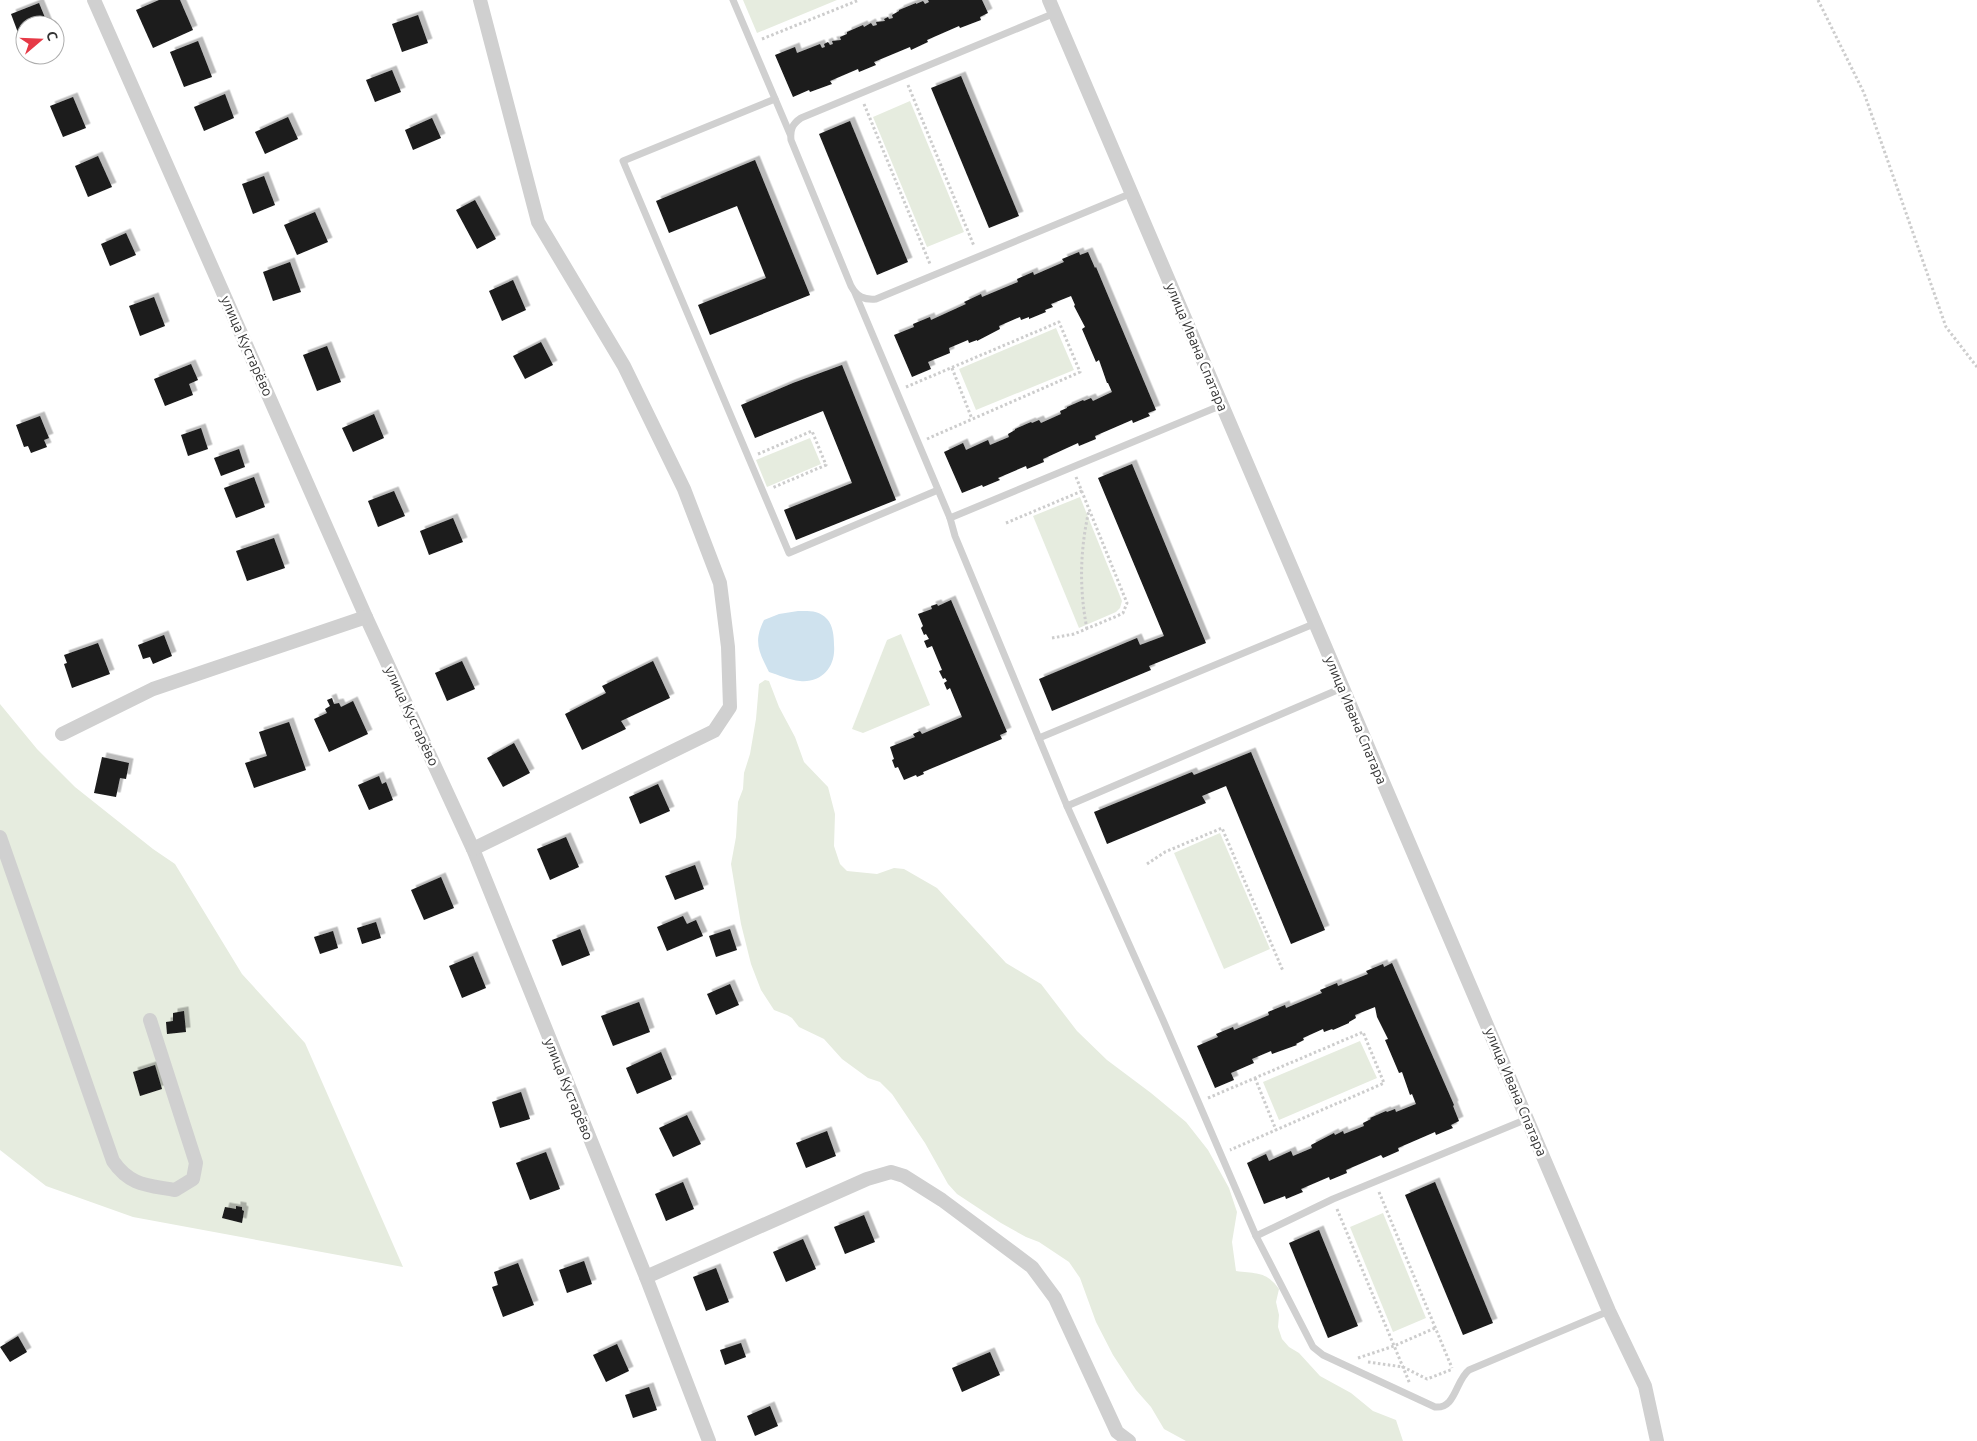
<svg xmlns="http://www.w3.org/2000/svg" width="1977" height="1441" font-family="Ubuntu,sans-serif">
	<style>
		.green { fill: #e6ecdf }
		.water { fill: #cfe2ee }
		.building { fill: #1a1a1a; filter: url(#shadow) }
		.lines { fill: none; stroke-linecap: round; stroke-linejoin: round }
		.path { stroke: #cdcdcd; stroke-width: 3; stroke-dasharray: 2.5 2.5; stroke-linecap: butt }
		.service { stroke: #d0d0d0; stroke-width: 7 }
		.minor { stroke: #d0d0d0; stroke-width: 14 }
		.labels { text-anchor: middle; stroke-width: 5; stroke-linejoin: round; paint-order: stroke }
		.street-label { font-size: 14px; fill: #333; stroke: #fff }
	</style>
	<defs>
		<filter id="shadow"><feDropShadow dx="4.5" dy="-4.5" stdDeviation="0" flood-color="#0004"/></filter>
	</defs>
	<rect width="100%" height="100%" fill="#fff"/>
	<!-- green -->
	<g class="green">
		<path d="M 743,0 L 837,0 L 757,33 Z"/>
		<path d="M 910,101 L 964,232 L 927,247 L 873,117 Z"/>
		<path d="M 1056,328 L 1074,370 L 976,410 L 959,369 Z"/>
		<path d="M 810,438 L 821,464 L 767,487 L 756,460 Z"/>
		<path d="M 1080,497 L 1122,601 L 1120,608 L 1116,612 L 1079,628 L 1033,516 Z"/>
		<path d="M 901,634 L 930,705 L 863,733 L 852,729 L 887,640 Z"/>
		<path d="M 765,680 L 769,681 L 779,707 L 795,737 L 804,762 L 828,787 L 835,814 L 834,846 L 840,864 L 847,871 L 877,874 L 894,868 L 904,869 L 937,888 L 1006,963 L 1041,984 L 1077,1031 L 1107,1060 L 1151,1093 L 1186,1122 L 1208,1150 L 1229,1188 L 1237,1212 L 1232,1242 L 1236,1271 C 1257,1274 1266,1271 1279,1289 L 1276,1302 L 1279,1315 L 1278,1327 L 1282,1339 L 1289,1347 L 1299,1353 L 1320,1376 L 1351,1393 L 1373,1411 L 1396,1420 L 1403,1441 L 1186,1441 L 1164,1429 L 1151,1407 L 1136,1390 L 1113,1355 L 1096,1322 L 1080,1278 L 1069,1262 L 1039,1242 L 1026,1237 L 1001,1223 L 957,1194 L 948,1184 L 925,1143 L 892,1094 L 880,1082 L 868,1078 L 842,1059 L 824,1039 L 799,1027 L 792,1018 L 787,1015 L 774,1010 L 761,990 L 751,964 L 741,924 L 731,864 L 736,837 L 738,802 L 743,789 L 744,773 L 750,754 L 756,719 L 759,684 Z"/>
		<path d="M 0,704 L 37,749 L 75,787 L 153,849 L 175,864 L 242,974 L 305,1043 L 403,1267 L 133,1217 L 46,1186 L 0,1150 Z"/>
		<path d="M 1220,833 L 1270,949 L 1224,969 L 1174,853 Z"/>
		<path d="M 1360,1041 L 1377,1078 L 1279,1120 L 1263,1082 Z"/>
		<path d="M 1383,1213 L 1426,1318 L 1393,1332 L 1350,1227 Z"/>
	</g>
	<!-- water -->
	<path class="water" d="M 798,611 C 809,611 819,610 827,619 C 833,625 834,637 834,645 C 836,667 822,683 800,681 C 789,680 779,675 769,672 C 759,652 753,642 764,620 L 779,614 Z"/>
	<!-- building -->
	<g class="building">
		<path d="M 159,0 L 180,0 L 193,30 L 153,48 L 136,10 Z"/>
		<path d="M 928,0 L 982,0 L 988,13 L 980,17 L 981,20 L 960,28 L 959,26 L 927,40 L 928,42 L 911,50 L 910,47 L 874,62 L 876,65 L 859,72 L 858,69 L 830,81 L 832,84 L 810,92 L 809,90 L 793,97 L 775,55 L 795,47 L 797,53 L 820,44 L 822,48 L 825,47 L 824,44 L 828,42 L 830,45 L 833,44 L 832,41 L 841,40 L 840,37 L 847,34 L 847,32 L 863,25 L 864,27 L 871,23 L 873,26 L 877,25 L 876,22 L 885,21 L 884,19 L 888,17 L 889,19 L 893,18 L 892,15 L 899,11 L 899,10 L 916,3 L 916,4 L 923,1 L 925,4 L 929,2 Z"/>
		<path d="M 39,3 L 48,25 L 25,25 L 25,37 L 20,38 L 11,14 Z"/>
		<path d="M 418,15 L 428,43 L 402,52 L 392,24 Z"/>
		<path d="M 198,41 L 212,77 L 184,87 L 170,52 Z"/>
		<path d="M 392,70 L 401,92 L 375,102 L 366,80 Z"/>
		<path d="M 961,76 L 1019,216 L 989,228 L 931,88 Z"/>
		<path d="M 225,94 L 234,118 L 204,131 L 194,107 Z"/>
		<path d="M 73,97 L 86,128 L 63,137 L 50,106 Z"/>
		<path d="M 288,117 L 298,139 L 265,154 L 255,132 Z"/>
		<path d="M 432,118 L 441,138 L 413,150 L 405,130 Z"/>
		<path d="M 850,121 L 908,262 L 877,275 L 819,134 Z"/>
		<path d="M 98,156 L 112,187 L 88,197 L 75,166 Z"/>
		<path d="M 755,160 L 810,295 L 710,335 L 698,305 L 766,278 L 737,206 L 669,233 L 656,201 Z"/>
		<path d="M 264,176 L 275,205 L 253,214 L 242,184 Z"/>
		<path d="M 475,200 L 496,239 L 477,249 L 456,210 Z"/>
		<path d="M 315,212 L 328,242 L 297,255 L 284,225 Z"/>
		<path d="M 126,233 L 136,255 L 110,266 L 101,244 Z"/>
		<path d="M 1079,252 L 1080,255 L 1088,252 L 1095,268 L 1096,267 L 1156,410 L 1148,413 L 1150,416 L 1133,423 L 1132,420 L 1095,436 L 1096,439 L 1079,446 L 1078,443 L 1043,459 L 1044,462 L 1027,469 L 1026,466 L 998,478 L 1000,480 L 983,487 L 982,485 L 962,493 L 944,452 L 963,443 L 966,450 L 988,440 L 990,445 L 1009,437 L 1008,434 L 1015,430 L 1015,429 L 1031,422 L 1032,423 L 1039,420 L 1041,423 L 1061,414 L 1060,411 L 1067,408 L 1067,407 L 1083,400 L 1084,401 L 1091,398 L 1093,401 L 1112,392 L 1108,383 L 1107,383 L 1099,360 L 1096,362 L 1082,329 L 1085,327 L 1074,306 L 1075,305 L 1071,296 L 1051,304 L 1053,307 L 1045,310 L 1046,312 L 1029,319 L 1029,317 L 1021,320 L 1020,317 L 999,326 L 1000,329 L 977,341 L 977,340 L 969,343 L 968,340 L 949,348 L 950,353 L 928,362 L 931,369 L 912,377 L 894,335 L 914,327 L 913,324 L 930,317 L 931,320 L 966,304 L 964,302 L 981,294 L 982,297 L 1018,282 L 1017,279 L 1033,272 L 1034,275 L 1064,262 L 1062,259 Z"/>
		<path d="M 290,262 L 301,292 L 273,301 L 263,272 Z"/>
		<path d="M 513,280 L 526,310 L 502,321 L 489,291 Z"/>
		<path d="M 154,297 L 165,326 L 140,336 L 129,306 Z"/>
		<path d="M 541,342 L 553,365 L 525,379 L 513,356 Z"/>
		<path d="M 327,346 L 341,382 L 317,391 L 303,355 Z"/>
		<path d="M 191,364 L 198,380 L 189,384 L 193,395 L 165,406 L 154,379 Z"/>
		<path d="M 842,365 L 896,500 L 796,540 L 784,510 L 852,483 L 823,411 L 755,438 L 741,405 L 793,383 Z"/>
		<path d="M 374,414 L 384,438 L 353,452 L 342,428 Z"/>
		<path d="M 40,416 L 49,438 L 44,440 L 47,447 L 31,453 L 28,446 L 24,447 L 16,425 Z"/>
		<path d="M 201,428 L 208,449 L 188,456 L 181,435 Z"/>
		<path d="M 239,449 L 245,467 L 221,476 L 214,458 Z"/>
		<path d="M 1132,464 L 1206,643 L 1149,666 L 1151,670 L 1052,711 L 1039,679 L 1137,638 L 1140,645 L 1164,636 L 1098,478 Z"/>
		<path d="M 254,477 L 265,507 L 236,518 L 224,488 Z"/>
		<path d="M 394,491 L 405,516 L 378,527 L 368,501 Z"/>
		<path d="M 453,518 L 463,542 L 429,555 L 420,531 Z"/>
		<path d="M 274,538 L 285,568 L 247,581 L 236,551 Z"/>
		<path d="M 951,600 L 1007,732 L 1000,735 L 1002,739 L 923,772 L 924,774 L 917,777 L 916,775 L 904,780 L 898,767 L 895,768 L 892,760 L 894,759 L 890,747 L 915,737 L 913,734 L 920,731 L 922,734 L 962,717 L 950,688 L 947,690 L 944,683 L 947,681 L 945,678 L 943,679 L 939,671 L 942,670 L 932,646 L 927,648 L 924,641 L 929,639 L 926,634 L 924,635 L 921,628 L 923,626 L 918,614 L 932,609 L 931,606 L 937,604 L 938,606 Z"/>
		<path d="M 164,635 L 172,656 L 153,664 L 150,657 L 143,659 L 138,645 Z"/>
		<path d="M 98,643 L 110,674 L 72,688 L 64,664 L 67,663 L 64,655 Z"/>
		<path d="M 462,661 L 475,689 L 447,701 L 435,673 Z"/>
		<path d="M 653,661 L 670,698 L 621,721 L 626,729 L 582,750 L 565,714 L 606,693 L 602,686 Z"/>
		<path d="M 332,698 L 334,704 L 339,703 L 341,707 L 353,701 L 368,734 L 329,752 L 314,719 L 327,713 L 325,709 L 330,706 L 327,700 Z"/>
		<path d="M 289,722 L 306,770 L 254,788 L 245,763 L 267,756 L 259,732 Z"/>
		<path d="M 514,743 L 530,773 L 503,787 L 487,758 Z"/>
		<path d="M 1251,752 L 1325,930 L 1291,944 L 1226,786 L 1202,796 L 1206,803 L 1107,844 L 1094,812 L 1192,772 L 1194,775 Z"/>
		<path d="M 102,757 L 129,763 L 126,779 L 120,778 L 116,797 L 94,793 Z"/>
		<path d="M 379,776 L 382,784 L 386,782 L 393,800 L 369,810 L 358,785 Z"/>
		<path d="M 658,784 L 670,811 L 640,824 L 629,797 Z"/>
		<path d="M 566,837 L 579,867 L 550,880 L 537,849 Z"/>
		<path d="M 695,865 L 704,889 L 675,900 L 665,876 Z"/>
		<path d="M 441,877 L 454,908 L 424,920 L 411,890 Z"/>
		<path d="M 683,916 L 687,924 L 696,920 L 703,936 L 667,951 L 657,927 Z"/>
		<path d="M 376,922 L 381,938 L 362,944 L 357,928 Z"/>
		<path d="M 580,929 L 590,955 L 562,966 L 552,940 Z"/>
		<path d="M 730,929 L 737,950 L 716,957 L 709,936 Z"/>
		<path d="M 333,931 L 338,948 L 320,954 L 314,937 Z"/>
		<path d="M 473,956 L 486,988 L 462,998 L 449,966 Z"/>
		<path d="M 1392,963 L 1454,1105 L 1453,1106 L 1459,1121 L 1451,1125 L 1453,1128 L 1436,1135 L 1435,1132 L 1398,1148 L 1399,1151 L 1383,1158 L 1381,1155 L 1346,1170 L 1347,1173 L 1330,1180 L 1329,1177 L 1301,1189 L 1303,1192 L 1286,1199 L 1285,1196 L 1264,1204 L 1247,1163 L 1266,1154 L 1269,1161 L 1291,1151 L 1293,1156 L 1312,1148 L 1311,1145 L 1334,1133 L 1335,1135 L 1343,1131 L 1344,1134 L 1364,1126 L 1363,1123 L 1371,1119 L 1370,1118 L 1386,1111 L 1387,1112 L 1395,1109 L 1396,1112 L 1416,1104 L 1412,1094 L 1410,1095 L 1402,1072 L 1399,1073 L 1385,1040 L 1388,1039 L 1377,1017 L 1375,1007 L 1355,1015 L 1356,1018 L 1349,1022 L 1349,1023 L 1333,1030 L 1332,1029 L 1324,1032 L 1323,1029 L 1303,1038 L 1304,1040 L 1296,1044 L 1297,1045 L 1272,1054 L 1271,1051 L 1252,1059 L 1254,1063 L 1231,1073 L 1234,1080 L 1215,1088 L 1197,1046 L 1218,1037 L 1216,1034 L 1233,1027 L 1234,1030 L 1269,1015 L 1268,1012 L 1285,1005 L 1286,1008 L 1322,993 L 1320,990 L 1337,983 L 1338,986 L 1368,974 L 1366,971 L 1383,964 L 1384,967 Z"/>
		<path d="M 730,984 L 739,1005 L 716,1015 L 707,994 Z"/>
		<path d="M 639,1002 L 650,1032 L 613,1046 L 601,1016 Z"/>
		<path d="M 184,1011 L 186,1032 L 167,1034 L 166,1022 L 173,1021 L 173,1013 Z"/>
		<path d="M 661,1052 L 672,1079 L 637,1094 L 626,1068 Z"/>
		<path d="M 155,1065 L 162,1089 L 140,1096 L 133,1072 Z"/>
		<path d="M 521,1092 L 530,1119 L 500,1128 L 492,1102 Z"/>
		<path d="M 687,1115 L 701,1144 L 673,1157 L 659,1128 Z"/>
		<path d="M 827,1131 L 836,1156 L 806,1168 L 796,1143 Z"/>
		<path d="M 546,1152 L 560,1189 L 530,1200 L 516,1163 Z"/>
		<path d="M 683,1182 L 694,1209 L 666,1221 L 655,1194 Z"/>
		<path d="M 1435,1182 L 1493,1323 L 1463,1335 L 1405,1195 Z"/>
		<path d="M 236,1206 L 242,1207 L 242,1210 L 244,1211 L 242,1223 L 222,1218 L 225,1207 L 236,1209 Z"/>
		<path d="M 864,1215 L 875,1242 L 845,1254 L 834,1227 Z"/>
		<path d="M 1319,1230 L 1358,1326 L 1328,1338 L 1289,1243 Z"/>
		<path d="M 803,1239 L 816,1269 L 786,1282 L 773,1252 Z"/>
		<path d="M 584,1261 L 592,1284 L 567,1293 L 559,1270 Z"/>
		<path d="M 518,1263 L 534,1305 L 503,1317 L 492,1287 L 498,1285 L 494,1272 Z"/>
		<path d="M 716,1268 L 729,1302 L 706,1311 L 693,1277 Z"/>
		<path d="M 18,1336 L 27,1352 L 10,1362 L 0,1347 Z"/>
		<path d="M 741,1343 L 746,1357 L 725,1365 L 720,1350 Z"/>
		<path d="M 617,1344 L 629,1371 L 606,1382 L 593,1355 Z"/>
		<path d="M 990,1352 L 1000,1375 L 962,1392 L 952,1368 Z"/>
		<path d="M 649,1387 L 657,1410 L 633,1418 L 625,1395 Z"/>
		<path d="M 770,1406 L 778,1426 L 755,1436 L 747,1416 Z"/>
	</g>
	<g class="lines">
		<!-- path -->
		<g class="path">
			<path d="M 1818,0 L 1864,93 L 1946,327 L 1977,367"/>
			<path d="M 762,39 L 859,0"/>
			<path d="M 908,85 L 974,246"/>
			<path d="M 864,104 L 930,264"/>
			<path d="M 952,368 L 972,419"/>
			<path d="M 906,387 L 1059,322 L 1080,372 L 927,439"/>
			<path d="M 758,454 L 812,431 L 826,465 L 772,488"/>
			<path d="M 1006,523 L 1082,491"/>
			<path d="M 1087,629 C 1079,588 1080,550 1089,510"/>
			<path d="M 1052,638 L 1074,634 L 1117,616 L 1123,613 L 1127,603 L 1076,477"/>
			<path d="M 1147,864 L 1165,852 L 1222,828 L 1283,971"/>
			<path d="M 1255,1078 L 1276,1130"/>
			<path d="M 1208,1098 L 1363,1032 L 1384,1083 L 1230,1150"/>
			<path d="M 1379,1192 L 1452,1368"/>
			<path d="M 1337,1209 L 1410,1384"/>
			<path d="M 1358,1358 L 1394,1346 L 1435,1328"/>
			<path d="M 1368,1362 L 1403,1367 L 1427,1379 L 1453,1369"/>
		</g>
		<!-- service -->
		<g class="service">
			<path d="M 733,0 L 790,134"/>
			<path d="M 1055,13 L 801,118 C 792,124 790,130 791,140 L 851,286 C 857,297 864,300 876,299 L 1132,193"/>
			<path d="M 775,99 L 623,161 L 789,553 L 938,490"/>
			<path d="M 855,293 L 950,518"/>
			<path d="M 1222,405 L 950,518 L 955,536 L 1067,806 L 1163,1020 L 1256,1236 L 1313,1347 L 1323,1355 L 1435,1407 C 1456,1409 1455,1381 1469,1370 L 1609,1311"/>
			<path d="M 1039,738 L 1316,623"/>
			<path d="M 1067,806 L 1342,688"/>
			<path d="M 1256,1236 L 1333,1199 L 1527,1119"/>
		</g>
		<!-- minor -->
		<g class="minor">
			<path d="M 94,0 L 366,617 L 473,849 L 646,1277 L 709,1441"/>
			<path d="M 1049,0 L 1609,1311 L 1645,1386 L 1657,1441"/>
			<path d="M 62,734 L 153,689 L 366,617"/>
			<path d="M 0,837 L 113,1161 C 130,1186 148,1185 175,1190 L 193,1179 L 196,1163 L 150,1020"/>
			<path d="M 473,849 L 714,731 L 730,707 L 728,647 L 720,583 L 684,489 L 624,366 L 538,222 L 480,0"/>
			<path d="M 646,1277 L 867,1179 L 891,1172 L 904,1176 L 942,1200 L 1032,1267 L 1055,1298 L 1117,1432 L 1129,1441"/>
		</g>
	</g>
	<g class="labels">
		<!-- street labels -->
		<g class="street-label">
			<text transform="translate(247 346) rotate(66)" y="5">улица Кустарёво</text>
			<text transform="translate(1197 347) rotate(67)" y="5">улица Ивана Спатара</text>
			<text transform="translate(412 716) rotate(65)" y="5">улица Кустарёво</text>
			<text transform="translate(1356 720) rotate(67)" y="5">улица Ивана Спатара</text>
			<text transform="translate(569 1089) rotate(68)" y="5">улица Кустарёво</text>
			<text transform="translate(1516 1092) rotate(67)" y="5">улица Ивана Спатара</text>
		</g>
	</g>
	<!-- north arrow -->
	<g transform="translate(40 40) rotate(71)"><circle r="24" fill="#ffffff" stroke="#adadad"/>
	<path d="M0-4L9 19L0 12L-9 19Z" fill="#e63946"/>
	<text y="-8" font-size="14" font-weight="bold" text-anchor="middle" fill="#333333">С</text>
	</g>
</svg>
